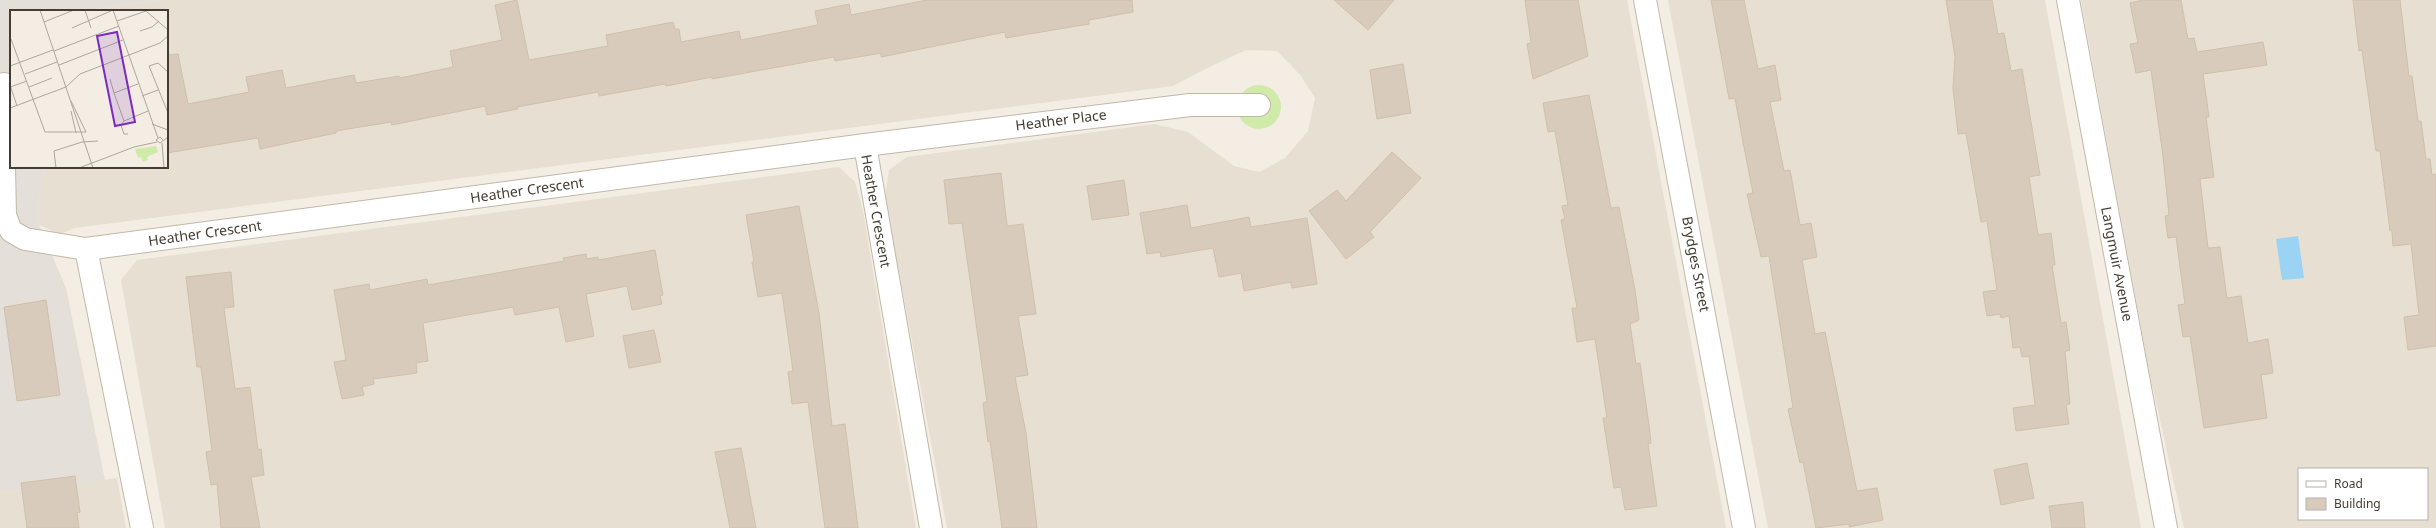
<svg xmlns="http://www.w3.org/2000/svg" width="2436" height="528" font-family="'Noto Sans',sans-serif">
	<style>
		.residential { fill: #e7dfd1; fill-rule: evenodd }
		.industrial { fill: #e5dfd9 }
		.green { fill: #d0eaa9 }
		.water { fill: #9bd3f4 }
		.building { fill: #d8cbbb; stroke: #d0c0ab }
		.lines { fill: none; stroke-linecap: round; stroke-linejoin: round }
		.minor-casing { stroke: #c2b8a8; stroke-width: 24 }
		.minor { stroke: #fff; stroke-width: 22 }
		.labels { text-anchor: middle; stroke-width: 3.5; stroke-linejoin: round; paint-order: stroke }
		.street-label { font-size: 14px; fill: #453d33; stroke: #fff }
		.inset-road { fill: none; stroke: #ada79d; stroke-width: 1 }
		.view { fill: #7b2cbf; fill-opacity: 0.15; stroke: #7b2cbf; stroke-width: 2 }
		.inset-edge { fill: none; stroke: #453d33; stroke-width: 2 }
	</style>
	<rect width="100%" height="100%" fill="#f3ede3"/>
	<!-- residential -->
	<g class="residential">
		<path d="M 162,0 L 1627,0 L 1726,528 L 947,528 L 885,197 L 889,170 L 907,157 L 1154,124 L 1188,132 L 1234,166 L 1259,172 L 1285,158 L 1308,131 L 1315,98 L 1301,76 L 1277,51 L 1246,50 L 1209,67 L 1173,86 L 75,228 L 60,234 L 39,225 L 38,204 L 45,167 L 167,167 L 167,11 L 80,11 Z"/>
		<path d="M 1668,0 L 2045,0 L 2141,528 L 1768,528 Z"/>
		<path d="M 2081,0 L 2436,0 L 2436,528 L 2184,528 L 2149,371 ZM 2299,469 L 2427,469 L 2427,519 L 2299,519 Z"/>
		<path d="M 839,167 L 855,182 L 863,211 L 916,528 L 165,528 L 121,280 L 137,260 Z"/>
		<path d="M 117,478 L 126,528 L 0,528 L 0,493 Z"/>
	</g>
	<!-- industrial -->
	<path class="industrial" d="M 0,0 L 162,0 L 80,11 L 11,11 L 11,167 L 45,167 L 38,204 L 39,225 L 66,288 L 105,480 L 0,493 Z"/>
	<!-- green -->
	<circle class="green" cx="1259" cy="107" r="22"/>
	<!-- water -->
	<path class="water" d="M 2298,236 L 2304,278 L 2282,280 L 2276,239 Z"/>
	<!-- building -->
	<g class="building">
		<path d="M 517,0 L 529,60 L 608,46 L 606,35 L 673,22 L 675,29 L 679,29 L 681,42 L 739,31 L 741,40 L 818,25 L 815,11 L 849,4 L 851,15 L 927,0 L 1132,0 L 1133,12 L 1089,20 L 1089,24 L 1006,38 L 1005,32 L 881,57 L 881,53 L 835,61 L 834,57 L 712,79 L 712,77 L 666,86 L 665,84 L 599,96 L 598,92 L 517,107 L 518,109 L 487,115 L 485,106 L 392,125 L 391,122 L 336,131 L 336,133 L 260,149 L 258,138 L 167,153 L 167,55 L 178,54 L 188,104 L 249,92 L 246,77 L 282,70 L 286,88 L 354,75 L 356,83 L 399,76 L 400,78 L 453,67 L 450,51 L 502,40 L 495,5 Z"/>
		<path d="M 1334,0 L 1394,0 L 1368,30 Z"/>
		<path d="M 1525,0 L 1578,0 L 1588,56 L 1533,79 L 1527,44 L 1531,43 Z"/>
		<path d="M 1711,0 L 1744,0 L 1758,69 L 1775,65 L 1781,100 L 1770,102 L 1784,171 L 1790,170 L 1800,225 L 1811,223 L 1817,257 L 1802,260 L 1815,334 L 1825,332 L 1857,491 L 1877,488 L 1883,520 L 1849,527 L 1849,524 L 1816,528 L 1803,462 L 1800,463 L 1788,409 L 1793,408 L 1769,256 L 1761,257 L 1747,194 L 1753,193 L 1743,142 L 1735,98 L 1729,99 Z"/>
		<path d="M 1946,0 L 1992,0 L 1998,34 L 2004,33 L 2011,71 L 2022,69 L 2040,175 L 2029,177 L 2038,235 L 2051,233 L 2055,265 L 2052,265 L 2061,323 L 2066,322 L 2070,350 L 2065,351 L 2070,404 L 2066,405 L 2069,424 L 2016,431 L 2013,408 L 2035,405 L 2029,356 L 2022,357 L 2020,347 L 2013,348 L 2009,316 L 2001,318 L 2000,314 L 1987,316 L 1983,292 L 1997,290 L 1987,221 L 1981,222 L 1966,133 L 1958,134 L 1953,88 L 1955,57 Z"/>
		<path d="M 2143,0 L 2181,0 L 2188,39 L 2194,38 L 2197,52 L 2263,42 L 2267,65 L 2203,74 L 2209,117 L 2206,117 L 2214,177 L 2200,179 L 2208,248 L 2220,247 L 2227,298 L 2241,296 L 2248,343 L 2268,339 L 2273,373 L 2261,375 L 2267,418 L 2204,428 L 2190,336 L 2183,337 L 2178,305 L 2185,304 L 2176,237 L 2168,238 L 2165,216 L 2169,215 L 2163,156 L 2151,70 L 2136,73 L 2130,44 L 2138,43 L 2130,3 Z"/>
		<path d="M 2353,0 L 2400,0 L 2409,76 L 2412,76 L 2418,121 L 2421,121 L 2426,159 L 2430,159 L 2432,175 L 2436,174 L 2436,346 L 2408,350 L 2404,317 L 2419,315 L 2411,244 L 2393,246 L 2392,231 L 2390,231 L 2380,151 L 2376,151 L 2362,50 L 2359,51 Z"/>
		<path d="M 1403,64 L 1411,113 L 1377,119 L 1370,70 Z"/>
		<path d="M 1589,95 L 1611,208 L 1619,207 L 1635,290 L 1639,320 L 1630,324 L 1636,364 L 1640,363 L 1649,425 L 1651,443 L 1648,444 L 1657,506 L 1625,510 L 1621,487 L 1614,488 L 1603,418 L 1607,418 L 1595,339 L 1577,342 L 1572,308 L 1577,308 L 1561,220 L 1565,219 L 1562,206 L 1568,205 L 1555,131 L 1548,132 L 1543,103 Z"/>
		<path d="M 1392,152 L 1421,178 L 1370,232 L 1374,237 L 1346,259 L 1309,211 L 1337,190 L 1346,201 Z"/>
		<path d="M 1001,173 L 1007,226 L 1023,224 L 1036,314 L 1018,316 L 1028,375 L 1015,377 L 1026,433 L 1037,528 L 1002,528 L 990,441 L 988,442 L 983,403 L 987,402 L 962,223 L 949,224 L 944,180 Z"/>
		<path d="M 1124,180 L 1129,215 L 1092,220 L 1087,186 Z"/>
		<path d="M 1187,205 L 1191,228 L 1249,217 L 1251,227 L 1307,218 L 1317,284 L 1292,288 L 1291,282 L 1244,291 L 1241,273 L 1219,277 L 1213,248 L 1161,257 L 1160,252 L 1147,254 L 1140,213 Z"/>
		<path d="M 799,206 L 819,313 L 832,426 L 845,424 L 858,528 L 825,528 L 808,402 L 792,404 L 788,372 L 793,371 L 782,293 L 758,297 L 752,262 L 754,262 L 746,215 Z"/>
		<path d="M 655,250 L 663,295 L 660,296 L 662,304 L 632,310 L 627,286 L 586,294 L 594,336 L 566,342 L 559,307 L 515,315 L 513,307 L 423,323 L 428,361 L 416,363 L 417,373 L 373,379 L 374,384 L 362,387 L 364,395 L 342,399 L 334,362 L 346,360 L 334,290 L 369,284 L 370,290 L 427,279 L 428,285 L 564,261 L 563,258 L 586,254 L 587,259 L 598,257 L 598,260 Z"/>
		<path d="M 231,272 L 234,307 L 224,308 L 235,389 L 250,387 L 258,450 L 261,449 L 264,475 L 251,477 L 260,528 L 221,528 L 217,484 L 211,485 L 206,452 L 212,451 L 201,367 L 197,367 L 186,277 Z"/>
		<path d="M 46,300 L 60,395 L 17,401 L 4,307 Z"/>
		<path d="M 654,330 L 661,362 L 629,368 L 623,336 Z"/>
		<path d="M 741,448 L 756,528 L 730,528 L 715,452 Z"/>
		<path d="M 2027,463 L 2034,498 L 2001,505 L 1994,470 Z"/>
		<path d="M 75,476 L 80,512 L 77,513 L 79,528 L 27,528 L 21,483 Z"/>
		<path d="M 2083,502 L 2085,528 L 2052,528 L 2049,506 Z"/>
	</g>
	<g class="lines">
		<!-- minor casing -->
		<g class="minor-casing">
			<g id="minor">
				<path d="M 1645,0 L 1744,528"/>
				<path d="M 2068,0 L 2166,528"/>
				<path d="M 4,84 L 4,168"/>
				<path d="M 865,145 L 1190,105 L 1259,105"/>
				<path d="M 0,169 L 4,168 L 5,215 L 11,231 L 25,239 L 86,249"/>
				<path d="M 142,528 L 86,249 L 865,145 L 931,528"/>
			</g>
		</g>
		<!-- minor -->
		<use href="#minor" class="minor"/>
	</g>
	<g class="labels">
		<!-- street labels -->
		<g class="street-label">
			<text transform="translate(1061 120) rotate(-7)" y="5">Heather Place</text>
			<text transform="translate(527 190) rotate(-8)" y="5">Heather Crescent</text>
			<text transform="translate(876 211) rotate(80)" y="5">Heather Crescent</text>
			<text transform="translate(205 233) rotate(-8)" y="5">Heather Crescent</text>
			<text transform="translate(1696 264) rotate(79)" y="5">Brydges Street</text>
			<text transform="translate(2117 264) rotate(79)" y="5">Langmuir Avenue</text>
		</g>
	</g>
	<!-- overview -->
	<g transform="translate(10 10)">
		<rect width="158" height="158" fill="#f3ede3"/>
		<path d="M 146,136 L 148,142 L 137,147 L 138,150 L 133,152 L 131,147 L 128,148 L 125,139 Z" fill="#d0eaa9"/>
		<path class="inset-road" d="M 30,0 L 83,158M 75,0 L 81,18M 103,0 L 148,128M 107,11 L 136,1 L 158,20M 34,12 L 64,0M 62,18 L 103,0M 130,21 L 142,17 L 149,11M 1,29 L 35,122 L 76,122M 44,41 L 109,16M 49,55 L 113,30M 0,56 L 43,40M 158,62 L 148,53 L 139,56 L 158,103M 15,64 L 47,52M 100,69 L 104,83M 128,74 L 104,83 L 114,111 L 138,101M 0,75 L 7,96M 0,77 L 17,71M 19,77 L 42,68M 132,86 L 148,80M 61,91 L 76,122M 0,98 L 56,77 L 70,64 L 150,33 L 158,26M 61,101 L 66,123M 114,111 L 111,115 L 114,124 L 118,124M 142,114 L 158,120M 153,130 L 150,127 L 146,130 L 150,133 L 158,127M 152,133 L 154,158M 46,158 L 44,141 L 72,132 L 88,131M 69,158 L 124,137 L 147,132"/>
		<path class="view" d="M 107,22 L 125,112 L 105,116 L 87,26 Z"/>
		<rect width="158" height="158" class="inset-edge"/>
	</g>
	<!-- legend -->
	<rect x="2298" y="468" width="130" height="52" fill="#ffffff" stroke="#b5b1ad"/>
	<rect x="2306" y="481" width="20" height="6" fill="#ffffff" stroke="#b5b1ad"/>
	<text x="2334" y="488" font-size="12" fill="#453d33">Road</text>
	<rect x="2306" y="498" width="20" height="12" fill="#d8cbbb" stroke="#b5b1ad"/>
	<text x="2334" y="508" font-size="12" fill="#453d33">Building</text>
</svg>
